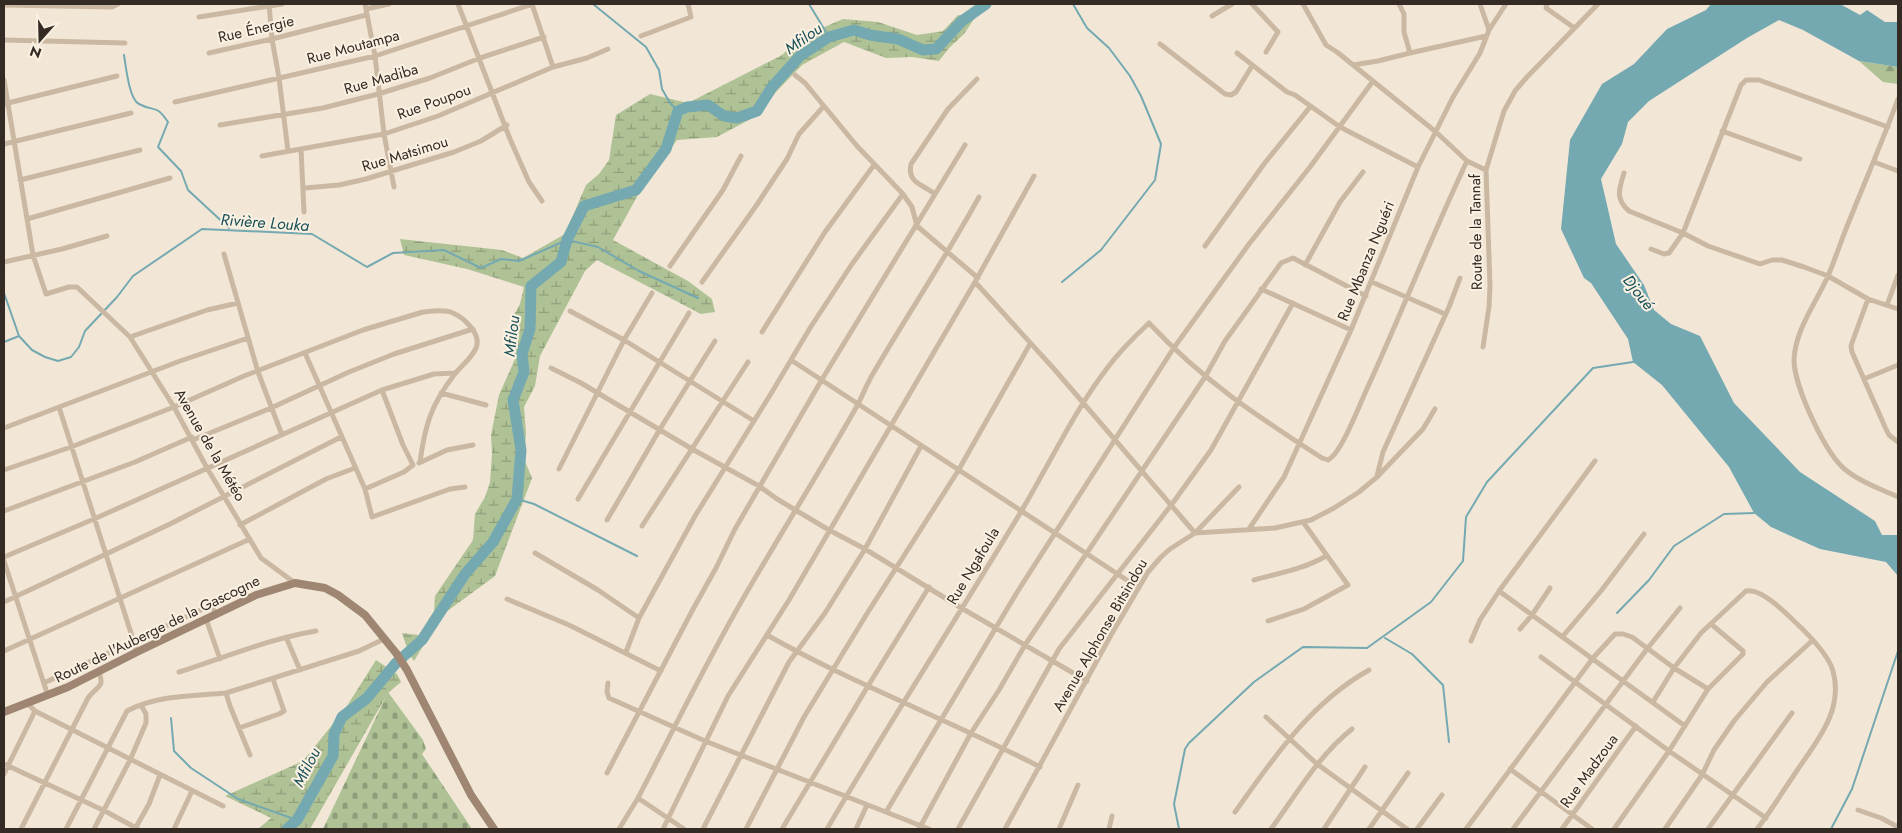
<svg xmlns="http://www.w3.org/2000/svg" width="1902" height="833" viewBox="0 0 1902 833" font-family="Jost,sans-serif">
  <defs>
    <pattern id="forest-firs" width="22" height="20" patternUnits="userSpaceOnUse" patternTransform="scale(1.25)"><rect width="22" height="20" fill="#afc296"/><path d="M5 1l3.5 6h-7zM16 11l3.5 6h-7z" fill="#8f9e7a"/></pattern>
    <pattern id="wetland-marsh" width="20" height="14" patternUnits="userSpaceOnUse" patternTransform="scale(1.25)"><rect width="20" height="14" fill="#afc296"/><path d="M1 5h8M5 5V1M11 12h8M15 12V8" fill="none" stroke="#8f9e7a"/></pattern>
    <pattern id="cemetery-stones" width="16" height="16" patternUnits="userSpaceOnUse" patternTransform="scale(1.25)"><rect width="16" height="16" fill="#afc296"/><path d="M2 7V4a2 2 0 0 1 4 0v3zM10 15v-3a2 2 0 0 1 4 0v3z" fill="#8f9e7a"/></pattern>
  </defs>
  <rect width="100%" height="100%" fill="#f2e7d6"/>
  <path fill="url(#forest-firs)" d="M1859,61L1898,67V84L1883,82Z"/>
  <path fill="url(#wetland-marsh)" d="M958,15L976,16L964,34L949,48L939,61L912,57L886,58L844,42L802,65L776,92L760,114L717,137L677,140L638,195L613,240L688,281L712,299L715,312L701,314L597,260L585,271L540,356L535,386L524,407L526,433L524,459L532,478L495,576L442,615L414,661L409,654L402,633L419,635L434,611L435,596L473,540L475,514L485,497L490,482L492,454L491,435L499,395L515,359L510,322L520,304L524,287L467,269L404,255L400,239L502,250L523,258L565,234L586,185L599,174L609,160L616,115L650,94L688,103L782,55L801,37L843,19L878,22L917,35L943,31Z
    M376,660L397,674L401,682L388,693L310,829H258L271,818L225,796L303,761L345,709Z"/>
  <path fill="url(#cemetery-stones)" d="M388,692L423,740L426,749L422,754L472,829H323Z"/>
  <path fill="#74a9b1" d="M1711,4H1840L1860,15L1867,10L1885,22H1898V67L1859,61L1803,30L1779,20L1747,38L1649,101L1628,122L1622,144L1601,179L1616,244L1644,285L1654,310L1671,324L1700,336L1734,403L1800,472L1875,521L1882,535H1898V576L1886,562L1820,549L1771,527L1754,513L1729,467L1662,385L1633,362L1628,339L1591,283L1584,278L1561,229L1570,140L1602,84L1634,64L1667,29L1706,10Z"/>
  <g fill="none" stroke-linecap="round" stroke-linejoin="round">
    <path stroke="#74a9b1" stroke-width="2" d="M593,4L646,47L659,70L662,89L670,103L678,111
      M809,4L829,37
      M124,55C126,67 129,99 139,104C156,113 155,103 168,122L158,147L181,171L188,190L229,228
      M1062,282L1101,250L1155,180L1161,144L1141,96L1130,76L1109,48L1087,28L1073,4
      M4,293L19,336
      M4,342L19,336L32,350L45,357L58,361L71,357L79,347L85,331L117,297L133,276L202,229L312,234L367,267L393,253L444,250L481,268L501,259L519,261L567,240L598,247L639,271L698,298
      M517,499L534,504L637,556
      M1617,613L1649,580L1674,546L1724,514L1754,513
      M1385,638L1412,654L1443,685L1449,742
      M171,718L174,751L191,768L238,799L297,820
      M1179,829L1174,804L1185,749L1189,743L1254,682L1303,647L1367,648L1431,602L1463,561L1466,517L1487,482L1593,368L1633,362
      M1831,829L1852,789L1898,651"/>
    <path stroke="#74a9b1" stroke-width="11" d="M287,829L297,820L333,756L334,734L342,717L367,698L396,663L422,640L465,574L493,542L517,499L521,450L513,400L524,372L522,354L530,329L531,286L561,262L567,240L584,206L636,190L666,149L678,111L687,107L708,105L724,116L737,118L757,111L772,87L800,56L829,37L854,30L870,35L898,39L923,50L936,49L962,21L986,4"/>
    <path stroke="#cbb8a2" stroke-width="5" d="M269,4L272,39L279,78L288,151
      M365,4L375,56L384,134L394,187
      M458,4L510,139L529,182L542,201
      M532,4L553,67
      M1252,4L1278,32L1266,52
      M1303,4L1326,45L1337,52L1436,132L1467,161L1486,170
      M1480,4L1489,30
      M1547,4L1546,8L1573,27
      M4,5L112,7L118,4
      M366,9L389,4
      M1212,16L1232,4
      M199,17L282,4
      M641,36L691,17L688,4
      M4,40L125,43
      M1160,44L1225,94L1231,95L1236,92L1252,66
      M209,53L272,39L366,15
      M1237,53L1287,92L1295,95L1340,127L1418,167
      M1410,53L1486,36
      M1353,65L1378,61L1410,53L1404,32V14L1399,4
      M795,75L805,83L857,146L903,194L912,207L917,226L978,278
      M4,80L33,255L46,294L69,287H77L130,337L174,407L207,468L261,558L295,583
      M1898,99C1883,140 1866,179 1850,219C1842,238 1836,257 1828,276C1816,303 1795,330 1794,360C1794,386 1826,456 1847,471C1862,483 1881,489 1898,497
      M175,102L375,56L533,4
      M4,104L117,76
      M220,125L323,108L378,94L430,78L480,58L544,37
      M1722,131L1800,159
      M4,144L131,113
      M301,149L304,212
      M262,156L384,134L438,116L553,67L587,58L608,49
      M1875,160L1874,162L1898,171
      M1624,173C1619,189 1615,199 1629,211L1683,233L1708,246L1760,264L1772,260H1782L1804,267L1828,276L1868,299L1898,309
      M20,180L140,150
      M305,188L339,185L366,179L454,152L481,141L507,125
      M935,194C922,184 907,183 911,164L948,109L977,79
      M27,219L170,178
      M1205,246L1264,164L1310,107
      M1651,249L1664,254L1669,253L1683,233L1741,85L1746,80H1759L1888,127
      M224,254L258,372L282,435
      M4,262L62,249L107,236
      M1305,265L1340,202L1363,172
      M670,266L723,190L741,156
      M702,282L756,206L787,159L799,134L824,106
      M975,282L1055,370L1195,533L1239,487
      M1372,282L1445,314
      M1261,289L1351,330
      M1868,299L1853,340L1851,346L1852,352L1885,427L1889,435L1898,442
      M1887,305L1898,275
      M570,311L624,340L754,421
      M762,332L825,232L874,165
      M130,337L207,310L238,303
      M1483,347L1489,307L1490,286L1486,170L1504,111L1515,91L1527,77L1598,4
      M305,353L365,489L372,517L450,489L465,487
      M791,360L1139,588
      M551,368L581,383L692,449L759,486L777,499L829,530L865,549L963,609L1087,681
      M1864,379L1898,365
      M441,393L486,405
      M59,407L137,652
      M4,428L180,361L248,338
      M193,440L271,408L349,372L394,354L473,329
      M419,463L447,450L473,445
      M559,469L624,340L652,293
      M4,470L71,447L174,407L244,376L363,330L423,312C432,311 445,309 453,313C464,318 482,334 476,348C472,358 461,366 454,375C431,405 425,425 420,462
      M1377,476L1383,452L1449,307L1460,278
      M365,489L404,472L413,465L403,445L382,390
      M578,499L689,313
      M4,511L135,462L192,437
      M607,520L660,429L715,341
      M240,525L326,479L355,468
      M642,526L748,362
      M1249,529L1284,477L1351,330L1418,167L1453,97L1480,53L1489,30L1506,4
      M535,553L598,590L639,618
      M4,557L94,519L382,390L434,374L455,373
      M4,561L48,696
      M1254,580C1280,573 1304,569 1326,556
      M1499,591L1685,726
      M507,599L569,625L661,671
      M4,602L170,524L341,437
      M206,619L220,659
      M1268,621L1304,609L1348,585L1303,522
      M1520,629L1532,615L1550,588
      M767,635C855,685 950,720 1040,767
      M1563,636L1601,591L1644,534
      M286,637L300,670
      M1471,641L1480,620L1499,591L1595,461
      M4,651L250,539
      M626,652L639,618L695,516L772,392L810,328L852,264L903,194
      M1541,657L1669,751L1766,818
      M179,672C224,658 268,639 316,631
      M44,683L207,607L213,608L216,614
      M608,683L607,692L609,698L705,741L929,829
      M1653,702L1674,668L1701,633L1746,591C1760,588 1783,610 1793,620C1806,632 1828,654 1833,671C1844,711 1816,742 1796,772C1783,791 1771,811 1757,829
      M27,703L35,711L223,806
      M1266,717L1317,764L1407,829
      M239,728L279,714L284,711L273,679
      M250,755L230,706L226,693L359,651L384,639
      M4,764L105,811L138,829
      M1510,769L1592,829
      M607,773L692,611L716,568L735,529L821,381L965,145
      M4,774L35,711
      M638,798L684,829
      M1858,810L1881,818L1898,827
      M886,812L1016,594L1173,349L1249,244L1310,167L1373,81
      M1235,812C1273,759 1310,703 1369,670
      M21,829L88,698C97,685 105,689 99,672
      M66,829L127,711C157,695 193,696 226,693
      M94,829L130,760L146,723V714L141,705
      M135,829L149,804L160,775
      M174,829L192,791
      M619,829L638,798C675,727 710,654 751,585C786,525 823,466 857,406C863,395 867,383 874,372C908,314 946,257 979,197
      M663,829L728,696L789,600L975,282L1034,176
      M703,829L789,662L825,613L865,549L921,446
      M746,829L804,717L868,612L958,471L1030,344
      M782,829L868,686L929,587
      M827,829C890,721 958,617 1022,510C1050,463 1074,411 1108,367C1120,351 1134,337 1149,323C1202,380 1257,416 1322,458L1328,460C1341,454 1359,406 1366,391C1401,315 1431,237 1467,161
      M856,829L867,805
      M919,829L971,733L999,690L1025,645L1205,377L1225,341L1281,263L1293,258L1366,296
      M958,829L1059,649L1172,504L1211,450L1293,303
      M1005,829L1111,635L1148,572L1161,557L1170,549L1195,533L1275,528L1311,520L1334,508L1359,492L1377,477L1423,429L1435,409
      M1059,829L1078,785
      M1109,829L1112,816
      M1271,829C1296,795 1318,756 1352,729
      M1324,829L1365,767
      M1369,829L1408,773
      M1417,829L1442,795
      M1466,829L1593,658L1615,634H1623L1632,637L1674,668L1708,689
      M1513,829L1647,649L1680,608
      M1562,829L1636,726
      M1614,829L1669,751L1708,689L1743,654V651L1711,624
      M1665,829L1702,775L1714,750L1734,721L1767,682L1813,640
      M1708,829L1792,713"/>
    <path stroke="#9e8673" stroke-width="8" d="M4,712L68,687L137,652L256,595L295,583L325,588L338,595L365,615L396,653L407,670L471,795L494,829"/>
  </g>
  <g text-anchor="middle" stroke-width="4" stroke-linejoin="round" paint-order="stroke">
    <g font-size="15" fill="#352b25" stroke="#faf1e2">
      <text transform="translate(256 29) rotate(-13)" y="5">Rue Énergie</text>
      <text transform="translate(353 47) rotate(-15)" y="5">Rue Moutampa</text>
      <text transform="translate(381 79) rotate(-16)" y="5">Rue Madiba</text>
      <text transform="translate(434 102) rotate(-20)" y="5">Rue Poupou</text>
      <text transform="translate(405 154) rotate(-17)" y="5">Rue Matsimou</text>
      <text transform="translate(1476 232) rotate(-91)" y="5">Route de la Tannaf</text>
      <text transform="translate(1366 261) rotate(-68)" y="5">Rue Mbanza Nguéri</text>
      <text transform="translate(210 445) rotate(60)" y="5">Avenue de la Météo</text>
      <text transform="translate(973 566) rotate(-59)" y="5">Rue Ngafoula</text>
      <text transform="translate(157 629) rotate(-26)" y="5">Route de l'Auberge de la Gascogne</text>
      <text transform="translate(1100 635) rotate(-60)" y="5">Avenue Alphonse Bitsindou</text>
      <text transform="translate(1589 771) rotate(-54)" y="5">Rue Madzoua</text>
    </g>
    <g font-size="16" font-style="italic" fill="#184f58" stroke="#faf1e2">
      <text transform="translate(803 38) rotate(-35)" y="6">Mfilou</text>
      <text transform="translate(265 222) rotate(4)" y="6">Rivière Louka</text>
      <text transform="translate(1639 292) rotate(52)" y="6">Djoué</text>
      <text transform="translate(511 336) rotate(-83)" y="6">Mfilou</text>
      <text transform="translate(306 767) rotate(-63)" y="6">Mfilou</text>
    </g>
  </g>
  <rect width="1902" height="833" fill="none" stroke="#352b25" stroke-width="10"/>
  <g transform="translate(40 40) rotate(200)" stroke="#faf1e2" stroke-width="4" paint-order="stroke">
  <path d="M0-4L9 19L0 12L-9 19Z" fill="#352b25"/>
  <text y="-8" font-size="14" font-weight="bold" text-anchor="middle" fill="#352b25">N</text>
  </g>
</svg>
